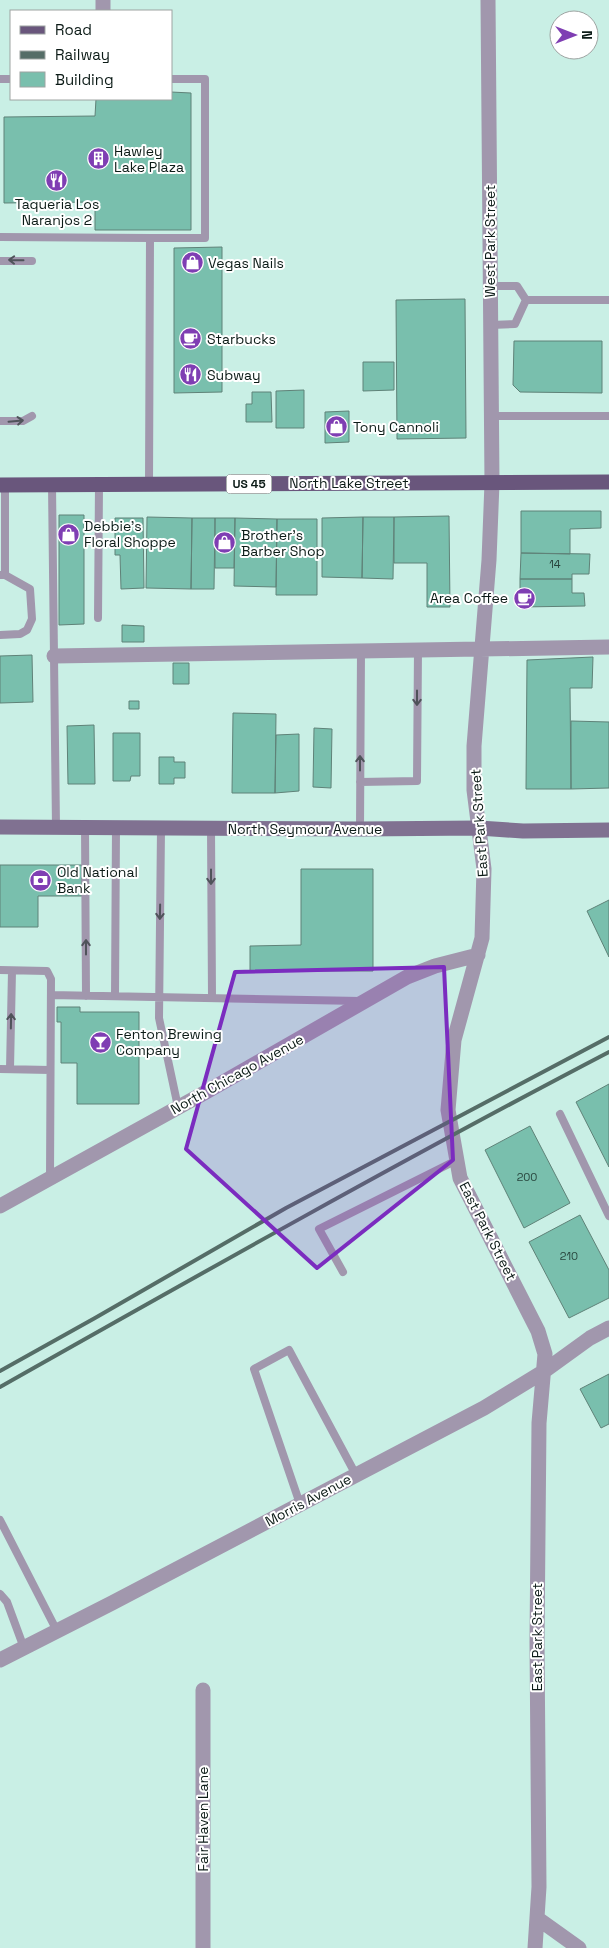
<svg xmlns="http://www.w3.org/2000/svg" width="609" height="1948" viewBox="0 0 609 1948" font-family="'Space Grotesk',sans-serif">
  <rect width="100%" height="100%" fill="#c9efe5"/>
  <path fill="#79bfad" stroke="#5f8278" d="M171,92L191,93V230H95V202L4,203V117L95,116L96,99H171Z
    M222,247V392L174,393V248Z
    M465,299L466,438L397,439L396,300Z
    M514,341H602V393L520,392L513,385Z
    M363,362H394V390L363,391Z
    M304,390V428H276V391Z
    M252,392H271L272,422H246V404H252Z
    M349,411V442L325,443V412Z
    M521,511H601V528L570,529V554L521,553Z
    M59,515H84V624L59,625Z
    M449,516L450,607H427V563H394V517Z
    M147,517L192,518L191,589L146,588Z
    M363,517H394L393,579L362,578Z
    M363,517L362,578L322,577V518Z
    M115,518H143L144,588L121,589L120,555H115Z
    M192,518H215L214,589H191Z
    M215,518H235L234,568H215Z
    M235,518L277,519L276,587L234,586Z
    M277,519H317V595H276Z
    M521,553L590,554L589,574H572V579H520Z
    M520,579H572V593H584L585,606L520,607Z
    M122,625L144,626V642H122Z
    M32,655L33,702L0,703V656Z
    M593,657L592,688H570L571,789H526L527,660Z
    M173,663H189V684H173Z
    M129,701H139V709H129Z
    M233,713L276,714L275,793H232Z
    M571,721L609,722V788L571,789Z
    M94,725L95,784H68L67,726Z
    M314,728L332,729L331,788L313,787Z
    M113,733H140V776H131L130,781H113Z
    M299,734V791L275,793L276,735Z
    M159,757H174V762H185V778H174V784H159Z
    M0,865H82V896H38V927H0Z
    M301,869H373V971H250V946L301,945Z
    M609,900V957L587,911Z
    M57,1007H80V1012H139V1104H77V1063H61V1022H57Z
    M609,1084V1167L576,1102Z
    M530,1126L570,1203L524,1228L485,1150Z
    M580,1215L609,1270V1298L569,1318L529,1242Z
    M609,1374V1424L601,1428L580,1389Z"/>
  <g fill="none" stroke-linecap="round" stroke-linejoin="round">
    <path stroke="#a197ad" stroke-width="8" d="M0,79H11
      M0,237L150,238L149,484
      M150,238H205V79H171
      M0,261H32
      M490,286H517L526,300
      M526,300H609
      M491,325L515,324L526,300
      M491,416H609
      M0,421H23L32,416
      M52,485L56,827
      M1,575H5V485
      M98,618L99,485
      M0,635L20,634L27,630L32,619L30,589L5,575
      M360,782L417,781L418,649
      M85,826L86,996
      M211,828L212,998
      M161,829L159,1018L178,1107
      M360,829L361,650
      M0,970L47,971L51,979L50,1177
      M51,995L360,1001
      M115,996L116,827
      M0,1069L50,1070
      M10,1069L12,971
      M560,1114L609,1216
      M343,1272L319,1229L457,1160
      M300,1504L254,1369L289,1350L356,1475
      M0,1520L57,1631
      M0,1594L7,1602L24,1648"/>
    <path stroke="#a197ad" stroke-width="15" d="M103,0V11
      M488,0L492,483L489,560L474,746V790L484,869L482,938L454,1040L448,1110L460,1178L538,1331L545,1354L539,1423L537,1642L539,1887L535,1948
      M54,656L609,647
      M0,1206L206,1092L407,977L435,966L478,955
      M0,1660L112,1603L484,1408L543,1372L590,1338L609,1328
      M203,1690V1948
      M537,1918L579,1948"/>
    <path stroke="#807191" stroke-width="15" d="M0,827L360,829L479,828L523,831L609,830"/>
    <path stroke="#69567c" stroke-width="15" d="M0,485L609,482"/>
    <path stroke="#556d67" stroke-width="4" d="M0,1371L95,1318L286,1208L609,1037
      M0,1387C202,1273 404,1159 609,1052"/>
  </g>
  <defs><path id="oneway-shaft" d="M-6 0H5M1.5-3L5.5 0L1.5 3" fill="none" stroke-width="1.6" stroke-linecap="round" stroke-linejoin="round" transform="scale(1.25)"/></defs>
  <g stroke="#4f535a">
    <use href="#oneway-shaft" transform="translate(16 260) rotate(-179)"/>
    <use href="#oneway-shaft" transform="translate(16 421) rotate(-5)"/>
    <use href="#oneway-shaft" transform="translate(417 698) rotate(90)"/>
    <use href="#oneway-shaft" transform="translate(360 763) rotate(-90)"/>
    <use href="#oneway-shaft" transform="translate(211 877) rotate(90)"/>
    <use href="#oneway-shaft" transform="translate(160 912) rotate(91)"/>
    <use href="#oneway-shaft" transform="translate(86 947) rotate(-90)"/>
    <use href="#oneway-shaft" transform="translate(11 1021) rotate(-89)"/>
  </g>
  <path fill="#7b2cbf" fill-opacity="0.2" stroke="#7b2cbf" stroke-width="4" stroke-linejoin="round" d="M444,967L453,1160L317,1268L186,1149L235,972Z"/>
  <defs>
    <symbol id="building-disc" viewBox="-11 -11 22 22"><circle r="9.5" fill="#7f3eb3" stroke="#fff"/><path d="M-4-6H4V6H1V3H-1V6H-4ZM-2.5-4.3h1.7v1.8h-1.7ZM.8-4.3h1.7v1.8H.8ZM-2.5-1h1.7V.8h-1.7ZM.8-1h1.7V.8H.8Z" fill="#fff"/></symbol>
    <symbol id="restaurant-disc" viewBox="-11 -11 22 22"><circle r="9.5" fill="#7f3eb3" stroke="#fff"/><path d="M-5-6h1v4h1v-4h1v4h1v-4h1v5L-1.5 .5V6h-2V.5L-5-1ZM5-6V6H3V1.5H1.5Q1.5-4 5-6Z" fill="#fff"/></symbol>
    <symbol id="shop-disc" viewBox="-11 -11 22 22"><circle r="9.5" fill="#7f3eb3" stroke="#fff"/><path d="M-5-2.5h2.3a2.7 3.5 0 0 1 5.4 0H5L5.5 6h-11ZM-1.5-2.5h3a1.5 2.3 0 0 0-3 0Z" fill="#fff"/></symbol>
    <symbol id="cafe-disc" viewBox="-11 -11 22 22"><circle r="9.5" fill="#7f3eb3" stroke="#fff"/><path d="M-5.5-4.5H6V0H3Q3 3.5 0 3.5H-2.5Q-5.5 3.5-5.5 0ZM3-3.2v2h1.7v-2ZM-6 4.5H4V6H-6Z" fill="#fff"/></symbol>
    <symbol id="bank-disc" viewBox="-11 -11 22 22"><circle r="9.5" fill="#7f3eb3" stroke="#fff"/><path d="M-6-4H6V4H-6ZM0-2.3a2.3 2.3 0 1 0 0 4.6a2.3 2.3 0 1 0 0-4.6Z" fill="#fff"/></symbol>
    <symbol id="bar-disc" viewBox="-11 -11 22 22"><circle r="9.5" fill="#7f3eb3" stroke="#fff"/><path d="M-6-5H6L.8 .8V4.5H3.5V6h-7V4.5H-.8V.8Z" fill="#fff"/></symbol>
  </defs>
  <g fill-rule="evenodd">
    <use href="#building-disc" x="86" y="146" width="25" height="25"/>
    <use href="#restaurant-disc" x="44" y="168" width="25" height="25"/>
    <use href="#shop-disc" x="180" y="250" width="25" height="25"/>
    <use href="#cafe-disc" x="178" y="326" width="25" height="25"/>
    <use href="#restaurant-disc" x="178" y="362" width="25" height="25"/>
    <use href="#shop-disc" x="324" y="414" width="25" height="25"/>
    <use href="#shop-disc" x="56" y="522" width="25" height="25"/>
    <use href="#shop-disc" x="212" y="530" width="25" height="25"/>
    <use href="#cafe-disc" x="512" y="586" width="25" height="25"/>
    <use href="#bank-disc" x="28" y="868" width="25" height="25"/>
    <use href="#bar-disc" x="88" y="1030" width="25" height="25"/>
  </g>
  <g text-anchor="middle" stroke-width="4" stroke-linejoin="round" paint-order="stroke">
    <g font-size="11" fill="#27443c">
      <text x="555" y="568">14</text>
      <text x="527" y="1181">200</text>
      <text x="569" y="1260">210</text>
    </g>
    <rect fill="#fff" stroke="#555f5d" stroke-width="1" x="226.5" y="474.5" width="45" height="19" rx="4"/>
    <g font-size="12" font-weight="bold" fill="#0c1b17">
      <text x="249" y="488">US 45</text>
    </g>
    <g font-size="14" fill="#0c1b17" stroke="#fff" text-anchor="start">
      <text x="114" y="156">Hawley<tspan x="114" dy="16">Lake Plaza</tspan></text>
      <text x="57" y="209" text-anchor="middle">Taqueria Los<tspan x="57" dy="16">Naranjos 2</tspan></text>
      <text x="208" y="268">Vegas Nails</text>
      <text x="207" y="344">Starbucks</text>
      <text x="207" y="380">Subway</text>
      <text x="353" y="432">Tony Cannoli</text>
      <text x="84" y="531">Debbie's<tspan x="84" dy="16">Floral Shoppe</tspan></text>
      <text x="241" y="540">Brother's<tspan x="241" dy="16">Barber Shop</tspan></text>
      <text x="508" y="603" text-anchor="end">Area Coffee</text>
      <text x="57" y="877">Old National<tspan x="57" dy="16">Bank</tspan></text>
      <text x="116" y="1039">Fenton Brewing<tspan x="116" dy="16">Company</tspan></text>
    </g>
    <g font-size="14" fill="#0c1b17" stroke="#fff">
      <text transform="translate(490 241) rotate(-90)" y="5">West Park Street</text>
      <text x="349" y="488">North Lake Street</text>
      <text transform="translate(479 823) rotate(-94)" y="5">East Park Street</text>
      <text x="305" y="834">North Seymour Avenue</text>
      <text transform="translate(237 1074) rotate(-29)" y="5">North Chicago Avenue</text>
      <text transform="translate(488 1231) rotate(63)" y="5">East Park Street</text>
      <text transform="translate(308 1500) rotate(-28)" y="5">Morris Avenue</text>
      <text transform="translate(537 1637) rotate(-90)" y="5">East Park Street</text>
      <text transform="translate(203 1819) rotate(-90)" y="5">Fair Haven Lane</text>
    </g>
  </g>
  <rect x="10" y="10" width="162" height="90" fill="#ffffff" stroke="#9ea4a2"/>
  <rect x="20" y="26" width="25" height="8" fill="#69567c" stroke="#9ea4a2"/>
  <text x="55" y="35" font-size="15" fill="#0c1b17">Road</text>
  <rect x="20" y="51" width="25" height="8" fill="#556d67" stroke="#9ea4a2"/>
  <text x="55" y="60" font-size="15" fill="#0c1b17">Railway</text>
  <rect x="20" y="72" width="25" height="15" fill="#79bfad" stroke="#9ea4a2"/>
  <text x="55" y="85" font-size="15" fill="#0c1b17">Building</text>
  <g transform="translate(574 35) rotate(90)"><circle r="24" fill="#ffffff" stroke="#9ea4a2"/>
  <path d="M0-4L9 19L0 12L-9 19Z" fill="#7f3eb3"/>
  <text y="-8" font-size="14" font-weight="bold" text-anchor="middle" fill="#0c1b17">N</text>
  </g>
</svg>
